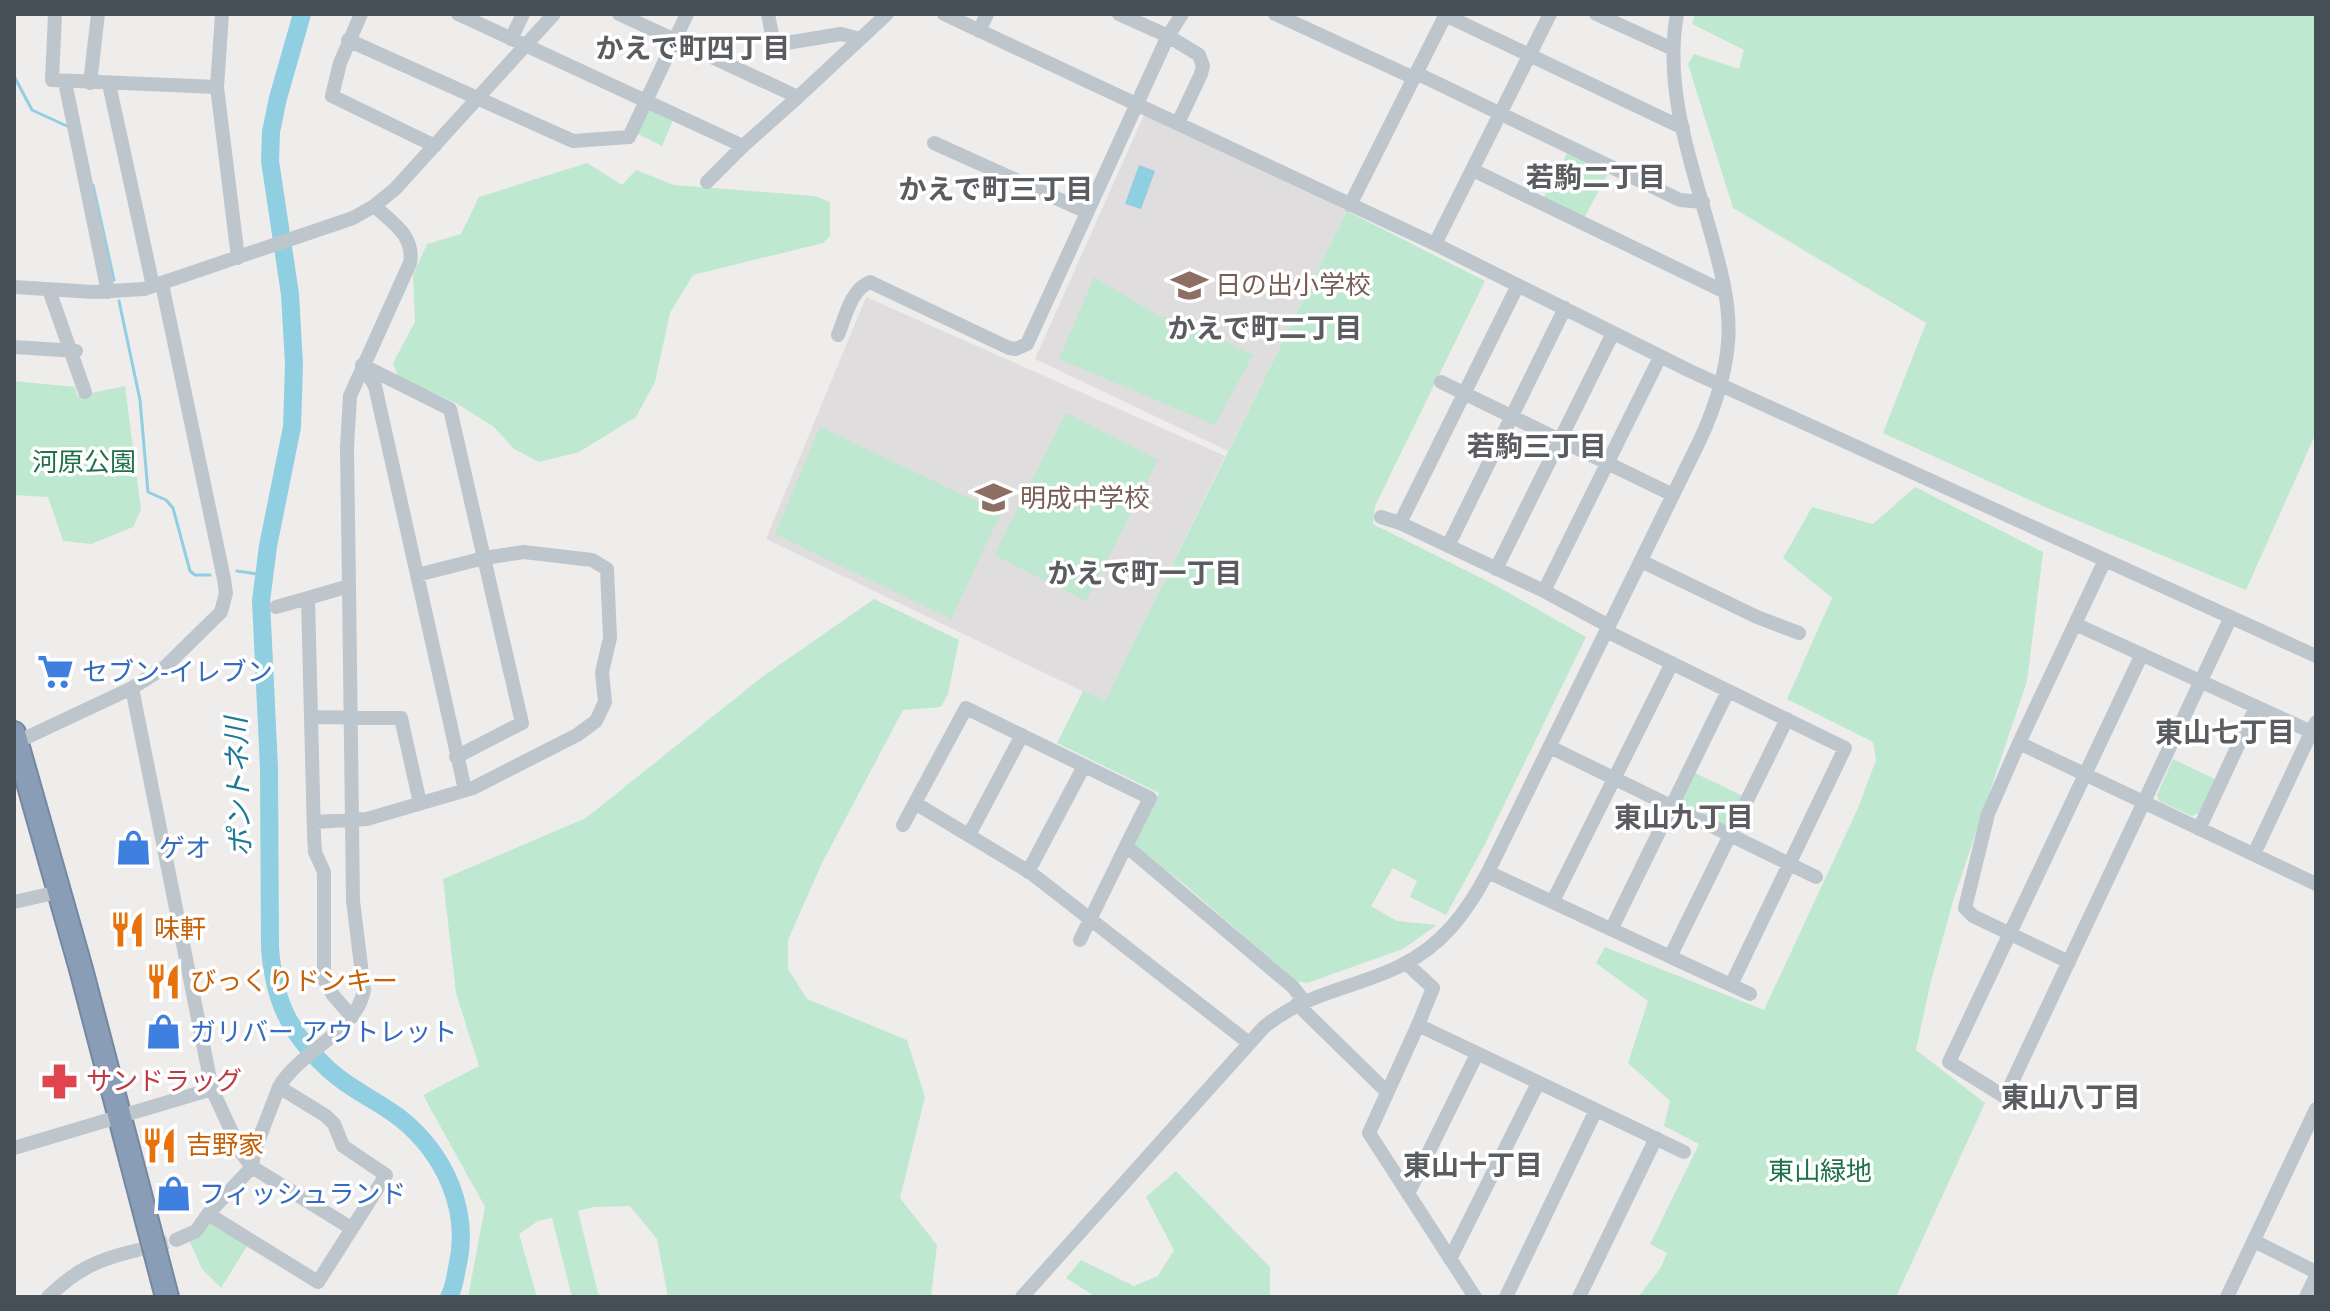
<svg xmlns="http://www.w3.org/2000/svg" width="2330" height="1311" viewBox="0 0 2330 1311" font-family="Helvetica,'Noto Sans JP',sans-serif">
  <rect width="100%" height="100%" fill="#efecec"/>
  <path fill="#dfdddd" d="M1144,115L1347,211L1228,451L1035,359Z
    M866,297L1225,456L1105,702L766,539Z"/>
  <path fill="#bee9d0" d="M1695,14H2316V433L2246,590L2045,507L1883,433L1926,323L1733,208L1688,64L1694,54L1739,69L1744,50L1692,24Z
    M648,109L673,120L662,146L636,133Z
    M1570,148L1611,168L1583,220L1542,201Z
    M587,163L622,185L636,170L674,185L815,196L830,202V236L823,243L693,275L670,313L655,382L636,417L579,452L539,462L514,449L494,427L456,403L398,377L393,363L415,322L413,275L427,244L461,234L479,197Z
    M1347,211L1485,281L1375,506L1373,524L1495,585L1586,637L1483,848L1446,915L1410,897L1417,881L1393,868L1371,906L1397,921L1437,925L1403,949L1307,983L1296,981L1184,884L1133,846L1159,793L1057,743L1083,691L1105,701Z
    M1094,277L1157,315L1197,327L1253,355L1215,425L1059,359Z
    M14,381L75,387L77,396L125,386L141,510L133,527L91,544L63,541L48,497L14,495Z
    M1066,413L1158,460L1086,601L994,555Z
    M820,427L1001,513L951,619L775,534Z
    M1915,487L2043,552L2027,681L1953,901L1930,985L1916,1050L1985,1103L1896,1297H1638L1660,1269L1667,1253L1650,1244L1699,1144L1664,1126L1670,1101L1628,1063L1648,1001L1596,963L1605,947L1764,1010L1858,808L1876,760L1873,742L1787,699L1832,598L1783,558L1812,507L1873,524Z
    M874,599L959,640L948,694L941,707L903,710L822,863L788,940V969L807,999L907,1040L925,1097L900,1198L937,1245L931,1297H668L657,1239L630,1206L594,1207L578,1211L599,1297H572L552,1218L538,1221L519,1234L537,1297H468L485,1207L423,1095L479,1066L456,993L443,879L586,818L762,677Z
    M2173,759L2215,779L2199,813L2192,816L2159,801L2157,795Z
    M1695,773L1743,796L1729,825L1724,827L1682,806L1680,801Z
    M1176,1171L1270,1267V1297H1096L1066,1278L1081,1260L1134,1286L1158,1276L1174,1250L1146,1197Z
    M209,1218L249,1243L221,1288L202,1269L190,1242Z"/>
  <path fill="#90cee1" d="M1139,165L1155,171L1141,209L1125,204Z"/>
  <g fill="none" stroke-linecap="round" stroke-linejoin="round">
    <path stroke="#90cee1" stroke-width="3" d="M14,76L32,110L69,127
      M93,185L114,280
      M119,301L140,400L148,492L166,500L173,508L190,571L195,575H210
      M237,571L264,575"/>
    <path stroke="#90cee1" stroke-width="18" d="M302,14L278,98L271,132L270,161L290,294L294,364L292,427L268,546L261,601L269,768L270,948C274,999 288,1031 325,1066C346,1087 376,1100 400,1118C445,1154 471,1211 457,1268C455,1278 454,1288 449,1297"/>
    <path stroke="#cdcdce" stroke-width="14" stroke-dasharray="14 7" stroke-linecap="butt" d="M134,1251L176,1240"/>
    <defs>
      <path id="highway" d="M14,733L81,969L167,1297"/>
    </defs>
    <use href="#highway" stroke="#7488a2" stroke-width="26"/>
    <path stroke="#bec6cd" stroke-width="14" d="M55,14L52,80L217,87
      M222,14L217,87L238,258
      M361,14L340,63L332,96L435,146
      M458,14L743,146L798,97L619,14
      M768,14L774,45L841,34L860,39
      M944,14L1435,244L1690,371L2316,656
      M1119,14L1168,36L1199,55L1203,66L1201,74L1178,123
      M1275,14L1414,78
      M1596,14L1673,49
      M1445,15L1683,128
      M979,31L987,14
      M511,39L523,14
      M348,40L573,141L629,137L687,14
      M1416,73L1680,200L1703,202
      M65,82L108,292
      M90,83L98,14
      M109,84L153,286
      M798,97L887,14
      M934,143L1087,212
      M1473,170L1725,292
      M707,182L743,146
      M1350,205L1446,14
      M1435,244L1550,14
      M1518,285L1400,523L1544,591L1609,626
      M14,287L94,292L144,289L353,218L374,206L395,189L554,14
      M49,290L85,392
      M838,335C845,318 851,289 870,282L1009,348L1016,349L1027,344L1168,36L1182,14
      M14,347L76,351
      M362,365L375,386L465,790
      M1441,382L1673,495
      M1381,517L1400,523
      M1448,546L1565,308
      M2105,560L2019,743L2316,884
      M1641,561L1757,617L1799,633
      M1496,569L1613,333
      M417,575L484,558L522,723L456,757
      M1544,591L1660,357
      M276,607L308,598
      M2075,624L2316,734
      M2142,654L1949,1062L2005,1097L2231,617
      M132,688L212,1089L241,1152L252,1167L254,1152L279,1087
      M312,717L401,718L420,803
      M17,742L132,688L165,667L221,612L226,593L224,579L162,284
      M2019,743L1988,814L1965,908L1973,916L2069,962
      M1550,747L1816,877
      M915,803L1031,873L1249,1043
      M314,822L367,819L473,788L577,735L596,721L605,702L602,672L610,638L607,569L592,560L524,552L484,558L450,409L362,365
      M903,825L966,708L1150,798L1126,846L1293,987L1304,1001
      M2199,829L2256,707
      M969,835L1022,735
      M2254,854L2316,722
      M1028,872L1084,766
      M1488,872L1731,985L1845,748L1606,631
      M1553,901L1672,663
      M14,902L58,892
      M1612,928L1728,691
      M1080,940L1126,846
      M1671,955L1787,719
      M1406,963L1433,988L1418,1025L1684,1152
      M1731,985L1750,994
      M1297,1004L1387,1092
      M352,1017L333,995L324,979V872L315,852L314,835L308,598L349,586L347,448L350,396L410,263C415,236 392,222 374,206
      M1418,1025L1369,1133L1475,1297
      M14,1148L212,1089
      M1408,1194L1477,1054
      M208,1214L252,1167L351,1228
      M176,1240L196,1231L208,1214L318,1282L386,1175L343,1146L334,1124L326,1116L279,1087C300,1051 357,1031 364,990L353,901L349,586
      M2254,1241L2316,1272
      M1450,1259L1538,1083
      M48,1297C76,1270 96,1260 134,1251
      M1022,1297L1264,1027C1307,992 1353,989 1400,966C1442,946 1467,912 1488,872L1699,442C1714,410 1725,378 1728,343C1731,308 1722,274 1713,241C1693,168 1663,90 1677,14
      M1506,1297L1596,1110
      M1579,1297L1656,1138
      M2227,1297L2316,1109
      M2306,1297L2316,1276"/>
    <use href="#highway" stroke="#899db6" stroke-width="22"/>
  </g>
  <defs>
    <symbol id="school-bare" viewBox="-9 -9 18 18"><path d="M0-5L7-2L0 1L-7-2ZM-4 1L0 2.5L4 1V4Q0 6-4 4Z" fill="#8d6e63" stroke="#fff" stroke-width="2.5" paint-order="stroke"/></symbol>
    <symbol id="supermarket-bare" viewBox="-9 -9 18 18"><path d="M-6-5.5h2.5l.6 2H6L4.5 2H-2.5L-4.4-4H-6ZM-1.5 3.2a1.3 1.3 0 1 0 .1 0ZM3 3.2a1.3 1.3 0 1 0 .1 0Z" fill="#3f7fe0" stroke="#fff" stroke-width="2.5" paint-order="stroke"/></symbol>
    <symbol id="shop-bare" viewBox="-9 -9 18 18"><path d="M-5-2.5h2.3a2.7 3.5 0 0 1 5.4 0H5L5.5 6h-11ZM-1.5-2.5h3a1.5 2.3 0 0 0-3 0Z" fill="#3f7fe0" stroke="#fff" stroke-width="2.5" paint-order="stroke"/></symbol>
    <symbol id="restaurant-bare" viewBox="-9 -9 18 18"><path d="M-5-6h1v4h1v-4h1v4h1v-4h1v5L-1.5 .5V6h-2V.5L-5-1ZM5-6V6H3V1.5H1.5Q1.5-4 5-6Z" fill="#e8710a" stroke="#fff" stroke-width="2.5" paint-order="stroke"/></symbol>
    <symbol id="pharmacy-bare" viewBox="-9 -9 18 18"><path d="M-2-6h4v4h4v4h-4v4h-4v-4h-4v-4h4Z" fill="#e0444e" stroke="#fff" stroke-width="2.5" paint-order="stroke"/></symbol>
  </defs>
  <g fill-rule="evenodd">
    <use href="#school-bare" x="1164" y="260" width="51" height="51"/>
    <use href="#school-bare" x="968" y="472" width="51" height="51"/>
    <use href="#supermarket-bare" x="30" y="646" width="51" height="51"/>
    <use href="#shop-bare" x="108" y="822" width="51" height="51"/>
    <use href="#restaurant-bare" x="102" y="904" width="51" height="51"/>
    <use href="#restaurant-bare" x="138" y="956" width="51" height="51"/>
    <use href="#shop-bare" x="138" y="1006" width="51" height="51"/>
    <use href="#pharmacy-bare" x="34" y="1056" width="51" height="51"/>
    <use href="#restaurant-bare" x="134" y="1120" width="51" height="51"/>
    <use href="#shop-bare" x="148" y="1168" width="51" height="51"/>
  </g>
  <g text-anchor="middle" stroke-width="7" stroke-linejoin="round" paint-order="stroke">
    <g font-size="26" fill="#785e54" stroke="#fff" text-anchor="start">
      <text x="1215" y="294">日の出小学校</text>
      <text x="1020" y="507">明成中学校</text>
    </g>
    <g font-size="26" fill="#20704a" stroke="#fff">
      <text x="84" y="471">河原公園</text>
      <text x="1820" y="1180">東山緑地</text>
    </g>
    <g font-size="26" fill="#366cbe" stroke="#fff" text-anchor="start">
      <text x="82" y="681">セブン-イレブン</text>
      <text x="159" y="857">ゲオ</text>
      <text x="190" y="1041">ガリバー アウトレット</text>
      <text x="199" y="1203">フィッシュランド</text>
    </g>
    <g font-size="26" fill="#c56008" stroke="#fff" text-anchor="start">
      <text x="154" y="938">味軒</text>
      <text x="190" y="990">びっくりドンキー</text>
      <text x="186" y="1154">吉野家</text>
    </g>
    <g font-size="26" fill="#be3a42" stroke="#fff" text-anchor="start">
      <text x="86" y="1090">サンドラッグ</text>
    </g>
    <g font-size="28" font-weight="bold" fill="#5a5c60" stroke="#fff">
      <text x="693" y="58">かえで町四丁目</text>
      <text x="1596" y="187">若駒二丁目</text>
      <text x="996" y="199">かえで町三丁目</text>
      <text x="1265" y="338">かえで町二丁目</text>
      <text x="1537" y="456">若駒三丁目</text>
      <text x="1145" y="583">かえで町一丁目</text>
      <text x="2225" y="742">東山七丁目</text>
      <text x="1684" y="827">東山九丁目</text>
      <text x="2071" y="1107">東山八丁目</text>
      <text x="1473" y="1175">東山十丁目</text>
    </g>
    <g font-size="28" font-style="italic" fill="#1b7896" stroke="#fff">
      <text transform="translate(238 787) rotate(-92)" y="10">ポントネ川</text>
    </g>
  </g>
  <rect width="2330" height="1311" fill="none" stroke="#464f57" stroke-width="32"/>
</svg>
